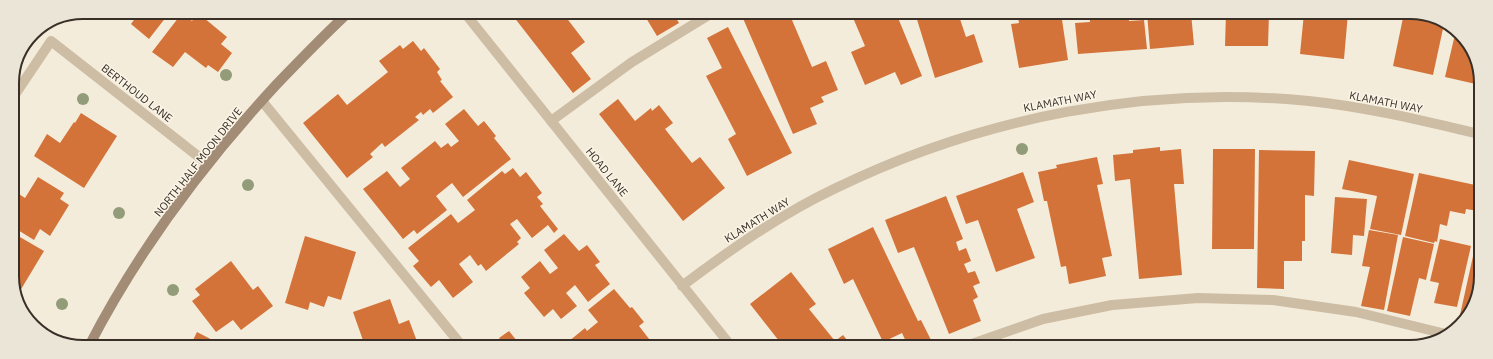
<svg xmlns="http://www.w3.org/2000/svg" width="1493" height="359" viewBox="0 0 1493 359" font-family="'IBM Plex Sans',sans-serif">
  <rect width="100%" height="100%" fill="#f4ecda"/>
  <path fill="#d3733a" d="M137,12H170L149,39L131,24L139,13Z
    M510,12H562L585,42L571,53L591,79L573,93Z
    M182,13L192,21L198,13L227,37L221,44L232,53L218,72L208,65L206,68L185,52L173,67L152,52Z
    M643,13H673L679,23L657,36Z
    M749,13H789L812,67L826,61L838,90L821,97L824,102L810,108L817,124L793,134L742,16Z
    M851,13H896L922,76L901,85L895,72L865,85L851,52L865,46Z
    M915,13H958L966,37L974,34L983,62L935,78Z
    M1017,13H1061L1068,60L1019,68L1011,24L1019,23Z
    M1089,13H1128L1129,21L1144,20L1147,49L1078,54L1075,23L1090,22Z
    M1147,13H1191L1194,45L1150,49Z
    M1226,13H1269L1268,46H1225Z
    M1304,13H1348L1344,59L1300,54Z
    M1404,13H1423L1444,24L1433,75L1393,66Z
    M728,27L792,153L747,176L728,139L736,134L706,76L722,68L707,38Z
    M1456,30L1460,33L1480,69V85L1445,77Z
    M413,41L421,51L424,48L440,69L437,72L442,80L440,81L453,97L433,113L430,109L423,115L421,112L415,117L419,120L385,147L382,143L370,154L373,157L347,178L303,123L338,94L347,105L388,72L379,61L400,45L403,49Z
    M618,99L635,121L651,108L652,111L659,105L673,123L665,129L692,163L700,157L725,188L683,221L599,114Z
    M464,109L478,126L484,121L496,136L494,138L511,159L463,197L452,183L436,196L447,210L417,234L414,230L403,239L363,189L387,171L400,187L410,179L401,168L435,141L441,148L448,143L451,147L459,141L445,124Z
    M81,113L117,136L84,188L34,156L47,134L60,143L74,122L75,123Z
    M1160,147V151L1181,149L1184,184H1174L1182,275L1139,279L1130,179L1115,181L1113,155L1133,153V150Z
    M1213,149H1255L1254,249H1212Z
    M1259,150L1315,151L1314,196L1305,195V241H1302V261H1284V289L1257,288Z
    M1097,157L1103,184L1097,185L1112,256L1102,258L1106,276L1069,284L1066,266L1061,267L1047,201H1044L1038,172L1057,168L1056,165Z
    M1349,160L1414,174L1401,235L1370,229L1377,196L1342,189Z
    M513,168L520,177L526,172L542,193L537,197L543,204L540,206L558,229L554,233L548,225L532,238L517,219L510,224L521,238L517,242L519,244L486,271L481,264L478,266L470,255L459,264L473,282L453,298L439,280L431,287L413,266L419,261L408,248L451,214L458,223L475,210L467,200L502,171L505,174Z
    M1023,172L1034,202L1017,209L1035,258L996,272L978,220L966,224L956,196Z
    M1419,173L1480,186L1478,211L1466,209L1465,214L1450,211L1447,226L1440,224L1437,242L1435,241L1434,243L1405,236Z
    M38,177L64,193L60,199L69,205L50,236L40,229L34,240L13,227V190L25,198Z
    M946,196L963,239L956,242L959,251L966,248L971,261L964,264L968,273L975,271L980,283L973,286L978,297L973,300L981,321L949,334L914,247L898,253L885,220Z
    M1335,197L1367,199L1364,236L1353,235L1352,255L1331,253Z
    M873,227L918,321L921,320L934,346H908L902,333L883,342L853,279L844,284L828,249Z
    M1479,229L1480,289L1460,324H1458Z
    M1369,230L1398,235L1384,310L1361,306L1370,267L1362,266Z
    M13,233L44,251L17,296L13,290Z
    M564,234L579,251L587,245L600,262L595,265L610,284L588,302L575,285L566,293L577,306L561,319L553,309L544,317L524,293L530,288L521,277L540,261L550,274L558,268L544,250Z
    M305,236L356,252L341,300L328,296L324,307L310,302L308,310L285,303Z
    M1403,237L1434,244L1426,280L1419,278L1410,316L1387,311Z
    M1440,239L1471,246L1457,307L1434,303L1439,283L1430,281Z
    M231,261L253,290L258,286L273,306L241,330L233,320L216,332L192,301L200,295L195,289Z
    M791,272L816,304L809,309L835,341L843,335L852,346H783L750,304Z
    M614,289L630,308L632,307L644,322L639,326L653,344L650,346H623L619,342L614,346H563L585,328L587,331L598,322L588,310Z
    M390,299L399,324L409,320L418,344L411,346H365L353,312Z
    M509,331L521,346H505L499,338Z
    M197,332L224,346H190Z"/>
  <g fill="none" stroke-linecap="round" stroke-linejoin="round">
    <path stroke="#cebda5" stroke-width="10" d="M262,101L462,346
      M551,121L632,62L712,13
      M966,346L1043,319L1112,305L1198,298L1273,300L1356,312L1446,334"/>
    <path stroke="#cebda5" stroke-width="10" d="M464,12L731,346
      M12,99L51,41L208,164
      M682,286C731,249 781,214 836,188C982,117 1147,85 1309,101C1367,107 1423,121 1480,134"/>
    <path stroke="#a28c76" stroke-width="10" d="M89,346C138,251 204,163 276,85C300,60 324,35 349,12"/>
  </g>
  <g fill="#929c78">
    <circle cx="226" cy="75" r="6"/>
    <circle cx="83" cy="99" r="6"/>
    <circle cx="1022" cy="149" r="6"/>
    <circle cx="248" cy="185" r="6"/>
    <circle cx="119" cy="213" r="6"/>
    <circle cx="173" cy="290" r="6"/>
    <circle cx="62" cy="304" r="6"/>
  </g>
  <g text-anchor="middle" stroke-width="3" stroke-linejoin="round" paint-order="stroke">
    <g font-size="11" fill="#392f27" stroke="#fbf5e7">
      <text transform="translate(137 93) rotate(38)" y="4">BERTHOUD LANE</text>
      <text transform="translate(1060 101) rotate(-11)" y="4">KLAMATH WAY</text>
      <text transform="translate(1386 102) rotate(11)" y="4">KLAMATH WAY</text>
      <text transform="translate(198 162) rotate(-52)" y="4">NORTH HALF MOON DRIVE</text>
      <text transform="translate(607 172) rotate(51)" y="4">HOAD LANE</text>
      <text transform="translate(757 220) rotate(-32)" y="4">KLAMATH WAY</text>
    </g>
  </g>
  <path d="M0 0H1493V359H0ZM83 19H1410A64 64 0 0 1 1474 83V276A64 64 0 0 1 1410 340H83A64 64 0 0 1 19 276V83A64 64 0 0 1 83 19Z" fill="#ebe5d8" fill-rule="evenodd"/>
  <path fill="none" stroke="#392f27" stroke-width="2" d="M83 19H1410A64 64 0 0 1 1474 83V276A64 64 0 0 1 1410 340H83A64 64 0 0 1 19 276V83A64 64 0 0 1 83 19Z"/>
</svg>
